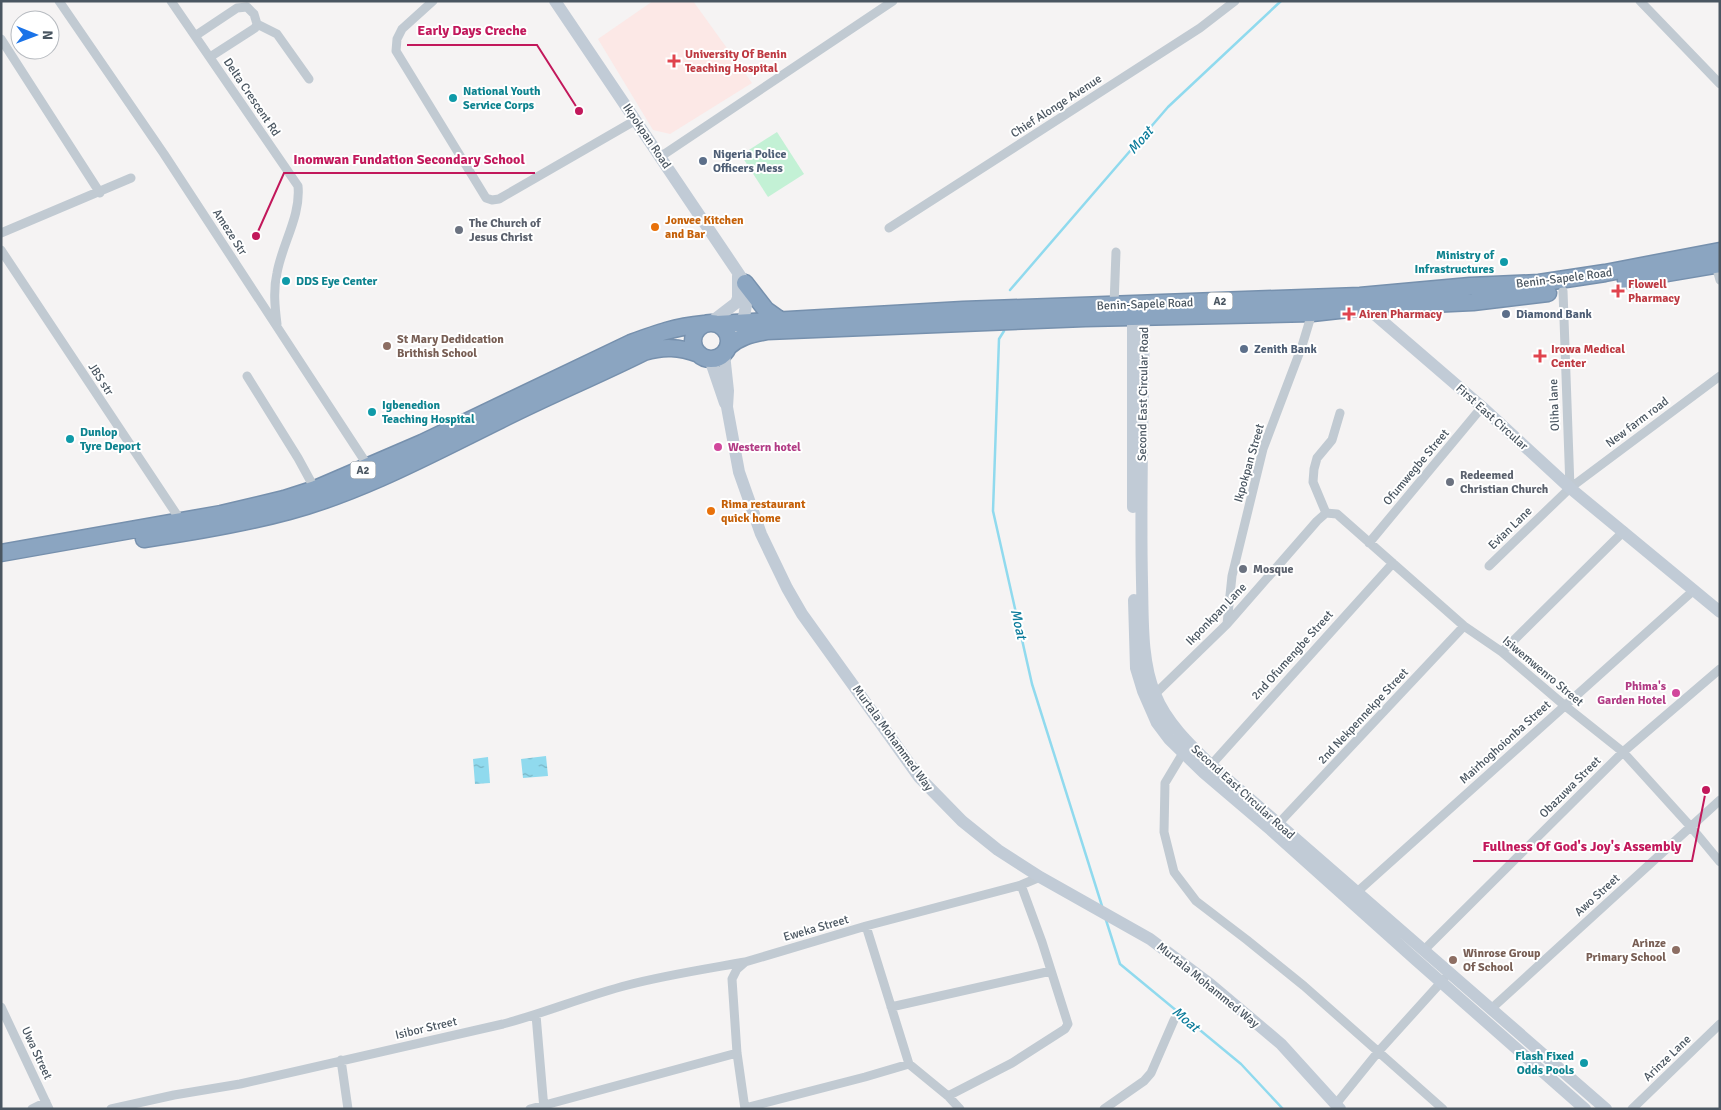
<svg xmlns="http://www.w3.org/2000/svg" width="1721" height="1110" viewBox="0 0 1721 1110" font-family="Signika,sans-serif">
  <defs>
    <pattern id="water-ripples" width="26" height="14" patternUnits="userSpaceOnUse" patternTransform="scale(1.25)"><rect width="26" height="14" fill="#90daee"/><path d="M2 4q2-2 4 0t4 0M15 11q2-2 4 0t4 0" fill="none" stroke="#78b4c4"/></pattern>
  </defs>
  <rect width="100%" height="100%" fill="#f5f3f3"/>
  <path fill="#fce8e6" d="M653,1H693L752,83L670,134L653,130L598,39Z"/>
  <path fill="#c3f1d5" d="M777,132L804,174L768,197L741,155Z"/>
  <path fill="url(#water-ripples)" d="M546,756L548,776L523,778L521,759Z
    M488,757L490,783L475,784L473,759Z"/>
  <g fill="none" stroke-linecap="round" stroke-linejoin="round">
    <path stroke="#90daee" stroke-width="2.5" d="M1010,290L1168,107L1281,1
      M1004,331L999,339L993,511L1032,684L1102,906
      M1106,920L1120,964L1241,1064L1283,1109"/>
    <defs>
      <path id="highway" d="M1626,280L1720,264
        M745,283L766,310L780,320
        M693 341a18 18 0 1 1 36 0a18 18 0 1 1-36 0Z
        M717,324L963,310L1360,296L1470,286L1539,283L1605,273L1720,251
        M728,347C740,336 752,334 767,331L1085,318L1312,313L1366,307L1473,302L1548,293
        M144,539C192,532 241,524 289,511C361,492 433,453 500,420C547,396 596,376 644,352C664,346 679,347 699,354
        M1,553L221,514L284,499L315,489L422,443L631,343C658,333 674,327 704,324"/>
    </defs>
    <use href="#highway" stroke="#7690ad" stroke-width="19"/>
    <path stroke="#c1cad2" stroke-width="9" d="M59,1L164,154L370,469
      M171,1L298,186C301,216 282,244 277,273C273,290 275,308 277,324
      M433,1L402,29L397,39L396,51L486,198L492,200L499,199L636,120
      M1640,1L1720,84
      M195,36L237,8L247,7L254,14L257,24L277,34L309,79
      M1,39L100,193
      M210,57L255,28L257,24
      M660,157L893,1
      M889,228L1200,28L1235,1
      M1,233L131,178
      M1,250L181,521
      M1716,265L1720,280
      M1563,291L1570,488
      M1114,305L1116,252
      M247,376L298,458L316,491
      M1326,513L1313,482L1314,469L1317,458L1332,440L1340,413
      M1369,543L1482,407
      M1489,566L1570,488L1720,376
      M1227,624L1232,576L1263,449L1302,346L1312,313
      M1502,652L1624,531
      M1155,694L1227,624L1317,521L1326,513L1337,514L1464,626L1502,652L1564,705L1623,752L1691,827L1720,862
      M1183,753L1165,783L1164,832L1174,872L1196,901L1247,940L1304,986L1443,1109
      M1211,765L1393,563
      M1279,823L1464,626
      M1356,893L1694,590
      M866,926L909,1064L948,1096L960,1109
      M1424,950L1623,752L1720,669
      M1,1007L49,1109
      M891,1007L1051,971
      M1491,1009L1720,800
      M536,1015L544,1109
      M341,1060L348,1109
      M948,1096L1012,1063L1065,1029L1068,1024L1042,942L1021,885
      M1336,1104L1378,1052L1444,979
      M745,1108L865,1077L909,1064
      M32,1109L46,1102
      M111,1109L174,1095L240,1084L503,1024C545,1013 585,996 628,985C666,975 706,969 745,962
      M530,1109L737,1053
      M745,1109L737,1053L732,979L737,969L745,962L866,926L1021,885L1040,877
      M1104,1109L1144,1081L1151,1073L1174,1020
      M1632,1109L1720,1024"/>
    <path stroke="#c1cbd6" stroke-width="12" d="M555,1L745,283C748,300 746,314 740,329
      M1363,302L1366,307L1482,407L1570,488L1720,612
      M1133,317V507
      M1144,317C1143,405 1140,494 1142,582C1143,617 1141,661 1155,694C1166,722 1189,744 1211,765L1606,1109
      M710,323L736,303L738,298V276
      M724,354L728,391L727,407L739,472L761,534L787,588L802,614L919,777L962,821L998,850L1040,877L1150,939L1210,984L1281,1044L1340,1109
      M710,359L725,403
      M1134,600L1136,668L1143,691L1157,723L1169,739L1204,773L1271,830L1416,960L1585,1109"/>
    <use href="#highway" stroke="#8ba5c1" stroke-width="16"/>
  </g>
  <g fill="#e0444e" stroke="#fff" stroke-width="2">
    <path d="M671.5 53.5h5v5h5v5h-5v5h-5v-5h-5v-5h5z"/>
    <path d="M1615.5 283.5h5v5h5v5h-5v5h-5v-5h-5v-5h5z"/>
    <path d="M1346.5 306.5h5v5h5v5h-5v5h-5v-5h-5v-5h5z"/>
    <path d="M1537.5 348.5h5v5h5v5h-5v5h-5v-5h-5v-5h5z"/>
  </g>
  <g fill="#0f9aa8" stroke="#fff" stroke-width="2">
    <circle cx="453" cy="98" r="5"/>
    <circle cx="1504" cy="262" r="5"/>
    <circle cx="286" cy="281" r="5"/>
    <circle cx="372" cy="412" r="5"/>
    <circle cx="70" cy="439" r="5"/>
    <circle cx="1584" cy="1063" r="5"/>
  </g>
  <g fill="#5c6f8a" stroke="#fff" stroke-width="2">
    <circle cx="703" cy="161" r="5"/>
    <circle cx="1506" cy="314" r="5"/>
    <circle cx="1244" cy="349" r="5"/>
  </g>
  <g fill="#e8710a" stroke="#fff" stroke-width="2">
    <circle cx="655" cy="227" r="5"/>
    <circle cx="711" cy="511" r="5"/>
  </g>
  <g fill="#6b7280" stroke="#fff" stroke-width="2">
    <circle cx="459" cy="230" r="5"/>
    <circle cx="1450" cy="482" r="5"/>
    <circle cx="1243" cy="569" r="5"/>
  </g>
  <g fill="#8d6e63" stroke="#fff" stroke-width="2">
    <circle cx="387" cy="346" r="5"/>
    <circle cx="1676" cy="950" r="5"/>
    <circle cx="1453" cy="960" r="5"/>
  </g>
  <g fill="#d1479c" stroke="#fff" stroke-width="2">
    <circle cx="718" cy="447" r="5"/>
    <circle cx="1676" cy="693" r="5"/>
  </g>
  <g text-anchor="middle" stroke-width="4" stroke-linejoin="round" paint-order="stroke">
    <g fill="#fff" stroke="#808990" stroke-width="1">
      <rect x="1207.5" y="292.5" width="25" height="17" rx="4"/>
      <rect x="350.5" y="461.5" width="25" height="17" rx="4"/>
    </g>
    <g font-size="11" font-weight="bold" fill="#4a5661">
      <text x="1220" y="305">A2</text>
      <text x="363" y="474">A2</text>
    </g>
    <g font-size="12" font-weight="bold" fill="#be3a42" stroke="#fff" text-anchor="start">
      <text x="685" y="58">University Of Benin<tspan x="685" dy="14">Teaching Hospital</tspan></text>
      <text x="1628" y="288">Flowell<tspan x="1628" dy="14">Pharmacy</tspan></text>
      <text x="1359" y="318">Airen Pharmacy</text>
      <text x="1551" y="353">Irowa Medical<tspan x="1551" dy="14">Center</tspan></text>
    </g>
    <g font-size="12" font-weight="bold" fill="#0d838f" stroke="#fff" text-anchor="start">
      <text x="463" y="95">National Youth<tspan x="463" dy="14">Service Corps</tspan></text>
      <text x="1494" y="259" text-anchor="end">Ministry of<tspan x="1494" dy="14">Infrastructures</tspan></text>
      <text x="296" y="285">DDS Eye Center</text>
      <text x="382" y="409">Igbenedion<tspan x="382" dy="14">Teaching Hospital</tspan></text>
      <text x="80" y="436">Dunlop<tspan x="80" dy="14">Tyre Deport</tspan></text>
      <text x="1574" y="1060" text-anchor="end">Flash Fixed<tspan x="1574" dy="14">Odds Pools</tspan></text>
    </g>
    <g font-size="12" fill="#4a5661" stroke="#fff">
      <text transform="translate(252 97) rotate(56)" y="4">Delta Crescent Rd</text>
      <text transform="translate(1056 106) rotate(-33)" y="4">Chief Alonge Avenue</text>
      <text transform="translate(647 136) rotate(56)" y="4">Ikpokpan Road</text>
      <text transform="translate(230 232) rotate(57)" y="4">Ameze Str</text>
      <text transform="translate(1564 278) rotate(-7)" y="4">Benin-Sapele Road</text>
      <text transform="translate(1145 304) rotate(-2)" y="4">Benin-Sapele Road</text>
      <text transform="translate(101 379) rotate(57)" y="4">JBS str</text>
      <text transform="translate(1143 394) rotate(-89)" y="4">Second East Circular Road</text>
      <text transform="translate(1554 405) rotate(-92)" y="4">Oliha lane</text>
      <text transform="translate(1492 417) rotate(42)" y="4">First East Circular</text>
      <text transform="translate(1637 422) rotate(-37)" y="4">New farm road</text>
      <text transform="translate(1249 463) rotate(-74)" y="4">Ikpokpan Street</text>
      <text transform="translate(1416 467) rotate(-50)" y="4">Ofumwegbe Street</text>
      <text transform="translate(1510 528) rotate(-44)" y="4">Evian Lane</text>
      <text transform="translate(1216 614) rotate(-46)" y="4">Ikponkpan Lane</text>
      <text transform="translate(1292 655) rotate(-48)" y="4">2nd Ofumengbe Street</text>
      <text transform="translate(1543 671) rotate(40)" y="4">Isiwemwenro Street</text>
      <text transform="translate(1363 716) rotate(-47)" y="4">2nd Nekpennekpe Street</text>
      <text transform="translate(893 738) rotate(54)" y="4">Murtala Mohammed Way</text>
      <text transform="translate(1505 742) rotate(-42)" y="4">Mairhoghoionba Street</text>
      <text transform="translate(1570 787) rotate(-45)" y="4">Obazuwa Street</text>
      <text transform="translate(1243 792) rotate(42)" y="4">Second East Circular Road</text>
      <text transform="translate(1597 895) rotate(-42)" y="4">Awo Street</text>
      <text transform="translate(816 928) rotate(-16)" y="4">Eweka Street</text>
      <text transform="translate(1208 985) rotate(39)" y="4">Murtala Mohammed Way</text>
      <text transform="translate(426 1028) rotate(-13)" y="4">Isibor Street</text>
      <text transform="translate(37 1053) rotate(65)" y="4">Uwa Street</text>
      <text transform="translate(1667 1058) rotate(-44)" y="4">Arinze Lane</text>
    </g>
    <g font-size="12" font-weight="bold" fill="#4e5e75" stroke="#fff" text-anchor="start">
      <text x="713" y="158">Nigeria Police<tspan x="713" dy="14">Officers Mess</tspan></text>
      <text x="1516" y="318">Diamond Bank</text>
      <text x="1254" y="353">Zenith Bank</text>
    </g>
    <g font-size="12" font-weight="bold" fill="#c56008" stroke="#fff" text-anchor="start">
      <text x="665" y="224">Jonvee Kitchen<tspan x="665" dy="14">and Bar</tspan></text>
      <text x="721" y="508">Rima restaurant<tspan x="721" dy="14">quick home</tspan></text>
    </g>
    <g font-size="12" font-weight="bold" fill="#5b616d" stroke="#fff" text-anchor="start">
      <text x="469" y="227">The Church of<tspan x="469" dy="14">Jesus Christ</tspan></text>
      <text x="1460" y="479">Redeemed<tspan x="1460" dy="14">Christian Church</tspan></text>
      <text x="1253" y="573">Mosque</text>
    </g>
    <g font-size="12" font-weight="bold" fill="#785e54" stroke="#fff" text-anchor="start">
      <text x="397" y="343">St Mary Dedidcation<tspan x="397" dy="14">Brithish School</tspan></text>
      <text x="1666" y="947" text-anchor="end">Arinze<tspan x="1666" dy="14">Primary School</tspan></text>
      <text x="1463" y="957">Winrose Group<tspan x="1463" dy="14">Of School</tspan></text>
    </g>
    <g font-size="12" font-weight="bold" fill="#b23c85" stroke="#fff" text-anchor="start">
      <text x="728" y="451">Western hotel</text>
      <text x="1666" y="690" text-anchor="end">Phima's<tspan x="1666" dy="14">Garden Hotel</tspan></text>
    </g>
    <g font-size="14" font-style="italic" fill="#0c7c9b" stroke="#fff">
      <text transform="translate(1140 140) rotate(-49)" y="5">Moat</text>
      <text transform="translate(1019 624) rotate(77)" y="5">Moat</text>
      <text transform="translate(1186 1019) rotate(40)" y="5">Moat</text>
    </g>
  </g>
  <path fill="none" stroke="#c2185b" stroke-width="2" d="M579 111L537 45H407M256 236L284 173H535M1706 790L1692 861H1473"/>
  <g fill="#c2185b" stroke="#fff" stroke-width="2">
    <circle cx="579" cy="111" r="5"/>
    <circle cx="256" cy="236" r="5"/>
    <circle cx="1706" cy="790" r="5"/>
  </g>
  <g font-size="14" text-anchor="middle" font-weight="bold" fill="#c2185b" stroke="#fff" stroke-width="4" stroke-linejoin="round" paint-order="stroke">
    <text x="472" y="35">Early Days Creche</text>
    <text x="409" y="164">Inomwan Fundation Secondary School</text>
    <text x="1582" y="851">Fullness Of God's Joy's Assembly</text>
  </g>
  <rect width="1721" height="1110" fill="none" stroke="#4a5661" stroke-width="5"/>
  <g transform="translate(35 35) rotate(91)"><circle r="24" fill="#ffffff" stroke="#b7bbc0"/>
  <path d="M0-4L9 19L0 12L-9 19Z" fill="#1a73e8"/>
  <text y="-8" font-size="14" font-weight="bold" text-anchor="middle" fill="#4a5661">N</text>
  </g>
</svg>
